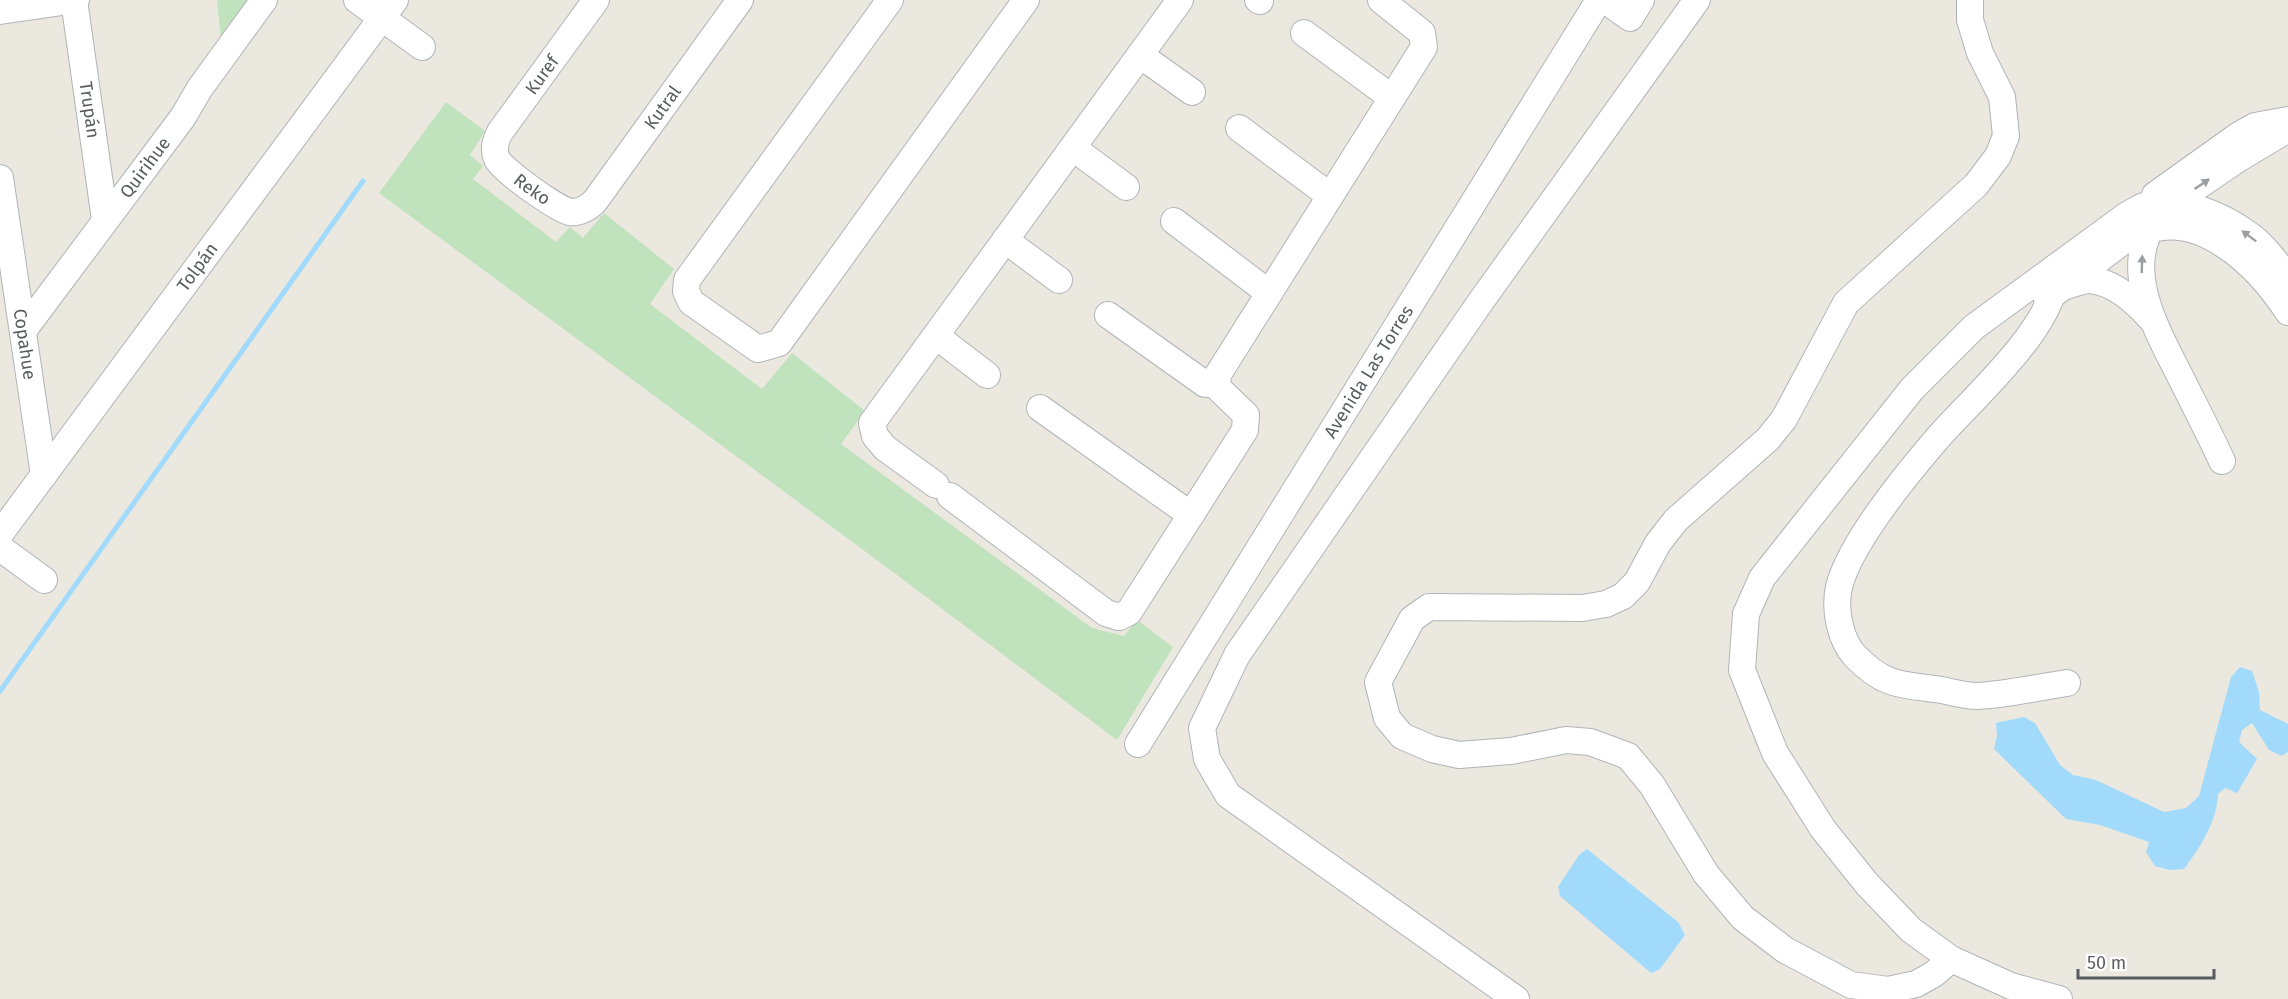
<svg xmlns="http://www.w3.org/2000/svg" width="2288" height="999" viewBox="0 0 2288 999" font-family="'Fira Sans',sans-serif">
  <rect width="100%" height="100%" fill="#ebe8e0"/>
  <path fill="#c0e2bd" d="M217,0H250L221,40Z
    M446,102L485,131L470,155L483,166L473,179L556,242L570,227L583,238L604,213L674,269L650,304L762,389L792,353L865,411L841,444L1092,628L1124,636L1137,620L1173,647L1117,740L885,566L379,193Z"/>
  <path fill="#a1dafb" d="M2240,667L2252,671L2259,692L2260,710L2288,724V752L2282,756L2269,750L2252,723L2242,730L2239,742L2257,759L2237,793L2225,788L2218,794C2217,821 2200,848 2184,869L2170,870L2155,866L2146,852L2149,842L2100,825L2066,819L1994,749L1997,736L1996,723L2024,717L2035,723L2060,765L2073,775L2096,780L2164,812L2186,808L2199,796L2231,677Z
    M1587,849L1678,922L1685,935L1660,969L1651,973L1560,896L1558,887L1579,855Z"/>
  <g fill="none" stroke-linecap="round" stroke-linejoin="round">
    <path stroke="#a1dafb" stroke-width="5" d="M0,691L363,181"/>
    <defs>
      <g id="minor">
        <path id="s1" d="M74,0L105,220"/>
        <path d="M357,0L422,47"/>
        <path id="s2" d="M596,0L500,132C495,141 493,150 497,159C503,171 557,209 570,212C580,213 588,208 595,201L740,0"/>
        <path d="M890,0L687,280L686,291L691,302L758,349L779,343L1026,0"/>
        <path d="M1258,0L1260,1"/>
        <path d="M1605,0L1630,18L1641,0"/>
        <path d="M0,11L76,0"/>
        <path d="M1304,33L1392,98"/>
        <path d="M1140,55L1192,92"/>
        <path d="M1239,128L1330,196"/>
        <path d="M1073,148L1126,187"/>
        <path id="s3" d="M0,178L44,475"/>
        <path d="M2155,195L2239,135L2255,126L2288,120"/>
        <path d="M2157,219C2119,268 2158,332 2181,378C2195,406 2209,433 2222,461"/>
        <path d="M1174,221L1269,293"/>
        <path d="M2139,234C2198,205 2259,267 2288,312"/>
        <path d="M1005,240L1059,280"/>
        <path d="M2055,268C2064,320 1968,402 1936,440C1906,475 1850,543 1839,587C1834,609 1840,640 1855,656C1885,687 1901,684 1941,690C1952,692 1965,696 1977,696C2003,695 2040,687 2067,683"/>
        <path d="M2066,286C2073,284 2083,280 2090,280C2114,282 2136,302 2151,319"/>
        <path d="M2047,299L2172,204L2238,159L2288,129"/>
        <path d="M1108,315L1205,384L1217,383"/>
        <path id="s4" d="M23,331L183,117L200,88L264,0"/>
        <path d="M936,336L987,375"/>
        <path d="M1040,408L1191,515"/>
        <path d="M936,485L885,448L875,436L872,423L1180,0"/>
        <path d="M950,496L1106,613L1119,617L1129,612L1245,430L1246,415L1218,388L1217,376L1424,47L1422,33L1381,0"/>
        <path id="s5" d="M0,534L395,0"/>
        <path d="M0,548L44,580"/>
        <path id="s6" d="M1138,744L1599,0"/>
        <path d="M1951,959L1934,974L1916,984L1888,990L1851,985L1785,950L1743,918L1706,874L1652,785L1628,756L1590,742L1566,740L1511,751L1459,755L1432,749L1402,736L1387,718L1378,682L1412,619L1429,607L1582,608L1606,604L1623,596L1637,582L1658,543L1676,520L1768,439L1784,419L1846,303L1976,185L1998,156L2006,136L2002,97L1980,53L1970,20V0"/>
        <path d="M1516,999L1228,795L1207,759L1202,728L1237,655L1479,304L1697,0"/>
        <path d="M2059,999L2011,986L1951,959L1911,930L1867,884L1823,829L1775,753L1742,670L1746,614L1762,578L1912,389L1974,327L2127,215C2133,212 2141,206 2147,205C2180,197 2222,215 2248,234C2264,245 2277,263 2288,279"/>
      </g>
    </defs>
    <use href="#minor" stroke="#b1b4b7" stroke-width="28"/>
    <use href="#minor" stroke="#fff" stroke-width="26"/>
  </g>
  <defs><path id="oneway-solid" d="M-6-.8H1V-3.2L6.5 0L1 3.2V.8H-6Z" transform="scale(1.5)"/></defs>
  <g fill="#9b9ea0">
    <use href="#oneway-solid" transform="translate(2202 184) rotate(-34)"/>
    <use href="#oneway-solid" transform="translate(2249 236) rotate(-143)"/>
    <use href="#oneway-solid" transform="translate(2142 264) rotate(-88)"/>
  </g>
  <g text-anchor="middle" stroke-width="5" stroke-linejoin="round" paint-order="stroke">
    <g font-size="18" fill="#595d60" stroke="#fff">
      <text transform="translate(542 75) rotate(-54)" y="6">Kuref</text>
      <text dy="6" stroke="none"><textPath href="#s2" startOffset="426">Kutral</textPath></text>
      <text dy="6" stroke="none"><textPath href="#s1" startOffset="111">Trupán</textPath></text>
      <text dy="6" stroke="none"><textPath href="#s4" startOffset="204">Quirihue</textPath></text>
      <text dy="6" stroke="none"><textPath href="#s2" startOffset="238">Reko</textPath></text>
      <text dy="6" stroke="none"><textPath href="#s5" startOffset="332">Tolpán</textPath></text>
      <text dy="6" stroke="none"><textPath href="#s3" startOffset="168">Copahue</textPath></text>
      <text dy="6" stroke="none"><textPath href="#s6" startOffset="438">Avenida Las Torres</textPath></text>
    </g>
  </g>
  <path d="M2078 969v9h136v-9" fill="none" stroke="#595d60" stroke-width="3"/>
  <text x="2087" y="969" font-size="18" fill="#595d60" stroke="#ffffff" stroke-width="4.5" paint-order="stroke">50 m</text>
</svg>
